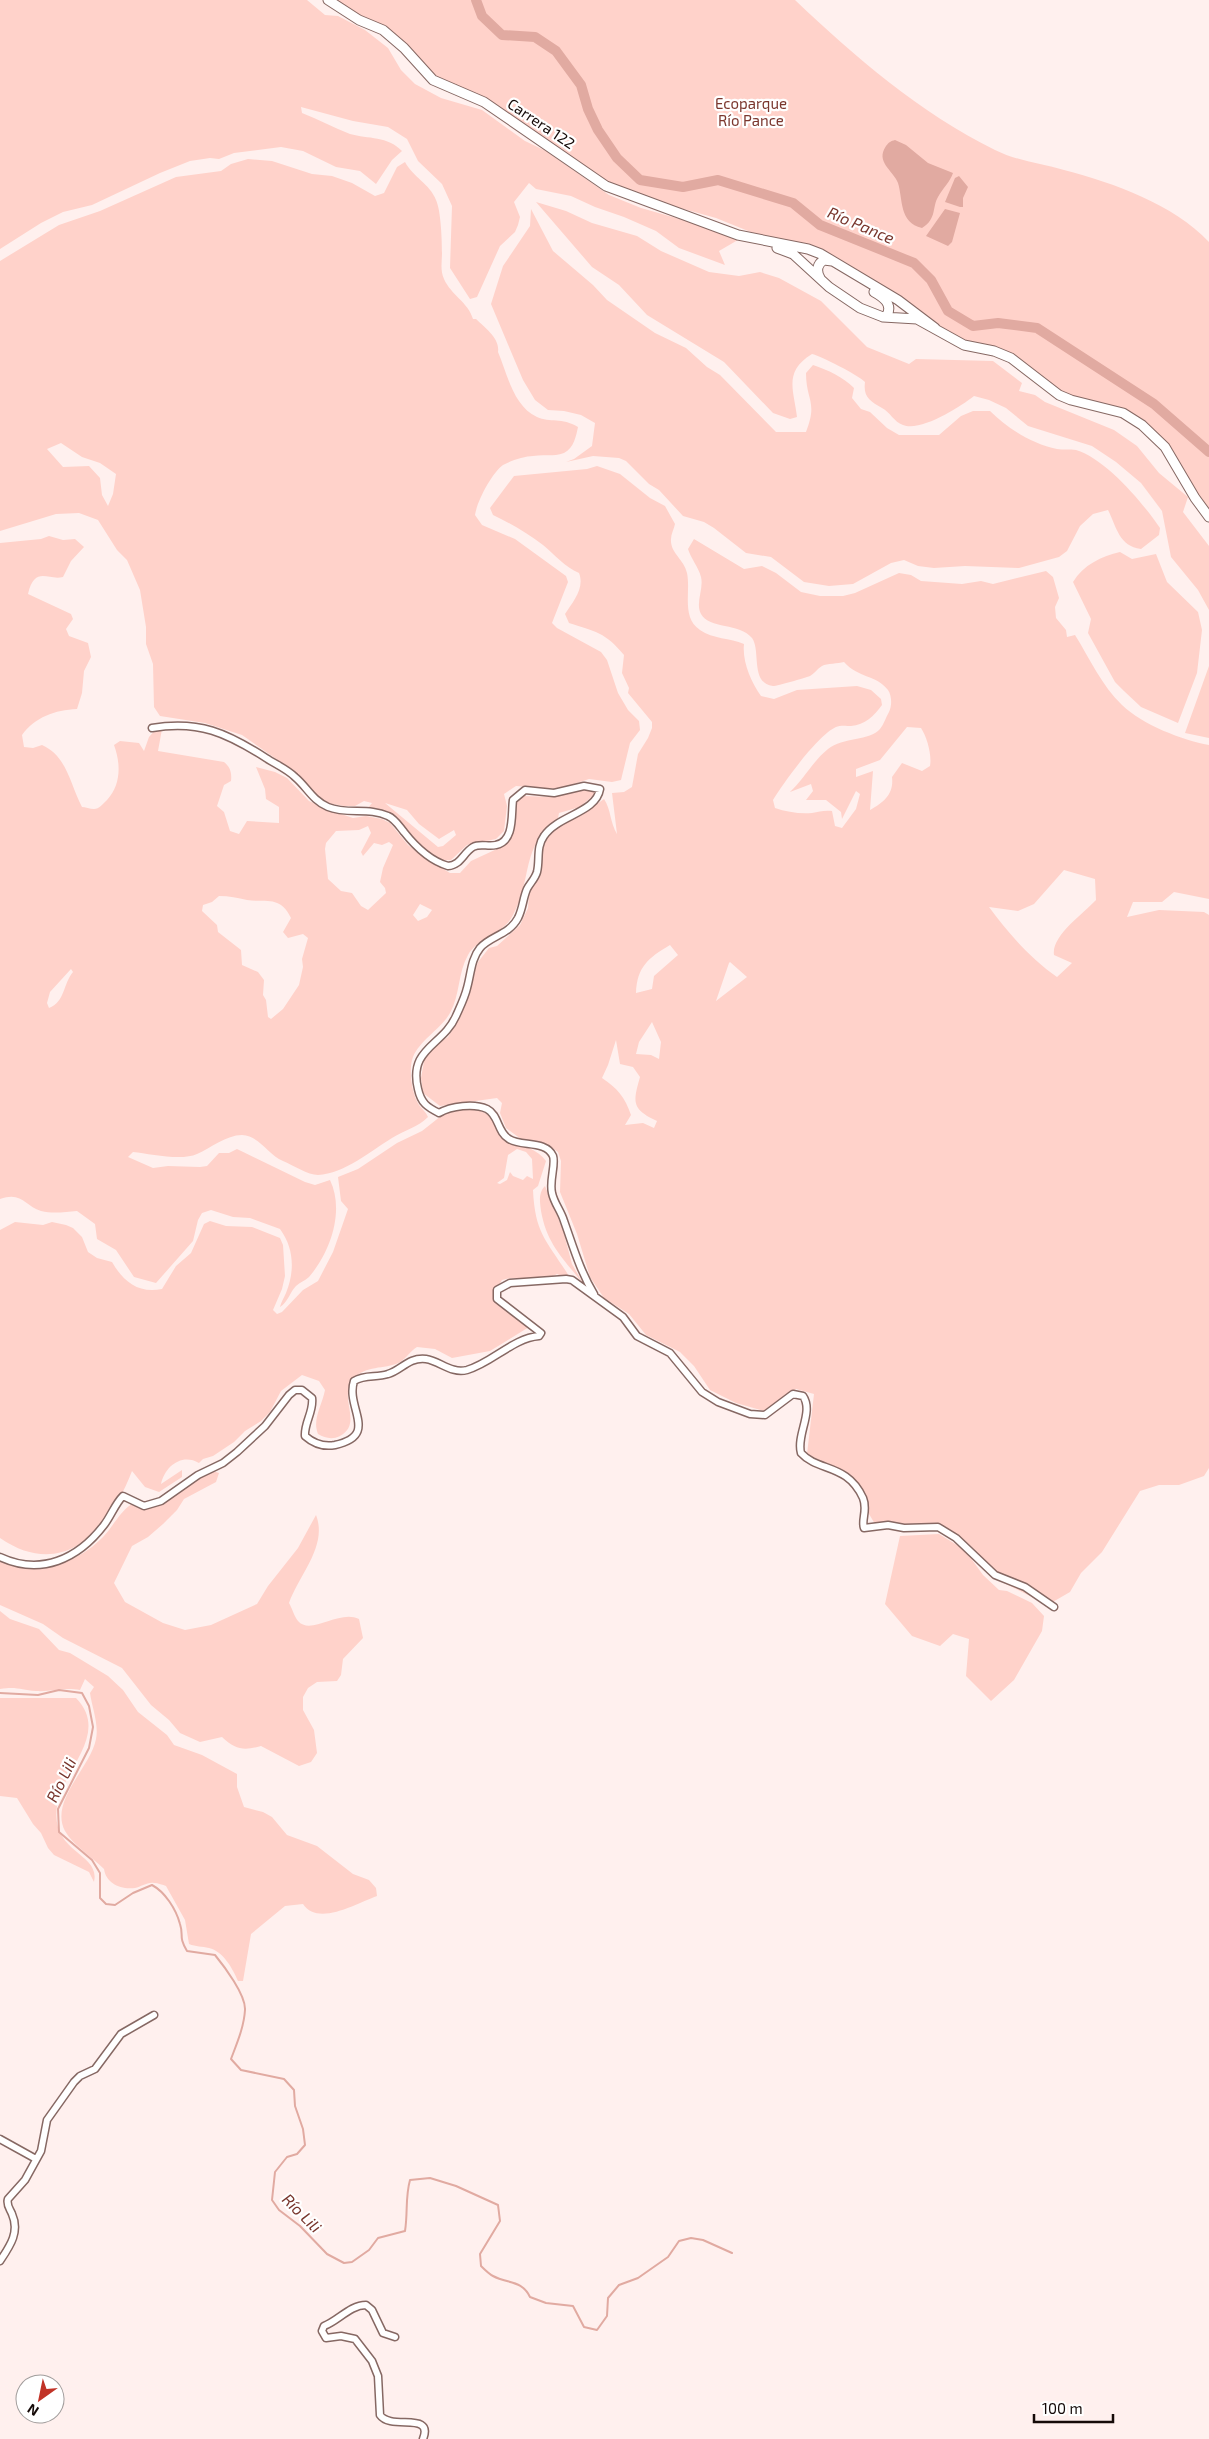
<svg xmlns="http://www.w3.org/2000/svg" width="1209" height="2439" viewBox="0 0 1209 2439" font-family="'Exo 2',sans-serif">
  <rect width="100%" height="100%" fill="#fff0ee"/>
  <path fill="#ffd2ca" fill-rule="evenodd" d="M0,0H307L325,15L338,16L365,30L388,48L401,70L415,84L441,98L482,110L525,141L546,151L609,195L641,208L743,237L719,251L725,265L679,248L656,231L624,217L595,207L571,196L536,189L529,183L514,202L520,217L518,225L515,232L500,246L477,297L470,299L450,268L452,206L442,184L418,161L407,139L388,127L353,121L301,107L302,113C318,119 334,128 350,134C368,139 388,136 402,151L392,160L376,184L360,171L336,167L303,151L281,147L234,153L219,159L210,158L190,161L160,173L92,205L63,212L41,223L0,249Z
    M333,0H795C855,57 920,113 995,150C1017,161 1041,163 1064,170C1114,183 1173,204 1209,242V517L1165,447L1123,413L1071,400L1011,358L954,340L913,305L849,266L763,237L716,218L644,198L608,183L486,99L435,77L360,17Z
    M248,159L272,161L312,174L332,176L352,183L375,196L384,193L397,167L405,162C413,177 430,184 436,200C441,211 442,240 442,253C442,262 440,270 444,279C451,295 468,302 473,319H476C485,328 500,338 498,352C507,373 513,406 537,417C550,423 562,417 578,427C576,436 574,448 564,453C553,457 543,454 533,456C525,456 510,461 503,465C492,473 477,501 475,515L482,525L515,539L566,576L568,582L552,623L557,628L601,652L607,660L618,693L628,710L639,721L640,730L630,743L621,780L612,782L589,779L559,789L516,786L504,794L507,806L504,831L496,839L467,845L451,860H442L432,856L383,812L368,808L372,803L364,801L355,806H344L327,803L314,794L299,775L242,735L205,723L160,716L154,707L153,664L146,644V627L140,590L127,560L117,550L98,520L79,513L56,514L0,531V261L59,225L100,211L176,177L221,171L231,164ZM61,443L82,457L100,463L116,474L113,494L108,506L102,495L100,478L89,466L63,467L47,449ZM385,803L407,810L419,824L439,839L454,830L456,835L443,846L438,847Z
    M536,202L566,211L592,223L637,236L661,251L709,272L739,276L760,272L779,278L821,301L867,347L909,364L916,359L993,361L1022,383L1019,391L1035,395L1045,402L1114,430L1137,446L1159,473L1188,497L1183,512L1209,546V610L1198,590L1171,557L1162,511L1141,483L1116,462L1092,446L1028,426L1006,408L989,400L974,396C960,407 921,432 903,425C894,422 890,412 882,408C870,401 863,397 865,382C858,375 821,356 812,354C783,372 794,390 797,417L790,419L773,413L724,362L647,315L619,285L592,267Z
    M531,209L553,251L593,285L607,300L655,333L686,348L707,367L720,375L776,432H806C818,402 806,400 806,373L813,365C828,370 843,377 854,388L852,398L861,409L870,412L887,428L899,435H939L961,416L973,411H990C1007,428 1032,444 1057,449C1063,450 1070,449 1076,450C1106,459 1143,503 1160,528L1159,535L1141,549C1119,546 1117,528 1108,510L1093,514L1080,526L1067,551L1059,557L1019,568L965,566L934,568L918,566L904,560L891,563L853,584L829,586L804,582L771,557L746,553L714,528L704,522L683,516L659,490L649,484L626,461L619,458L593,456L566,462L574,459L592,446L595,423L581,415L564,411L548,410L535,400L523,380L491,304L503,266L530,226Z
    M597,466L620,474L650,498L665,506L675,524C674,529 671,534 671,539C670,553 684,559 687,573C691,592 681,617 700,630C713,639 730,638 744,644C742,661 751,682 761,696L774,699L797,690L857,686L871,690L881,699L882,705C874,716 865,725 851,726C847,726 840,725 836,727C818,735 784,782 773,800L775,808C786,812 800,814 812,813C819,812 824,810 832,811L835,826L842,828L856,809L860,794L856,791L842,819L841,812L826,800H806L813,791L811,784L790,792C804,779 813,761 828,749C843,737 870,741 880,729C884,724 886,717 889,712C892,706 892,696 888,690C877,675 858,678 844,662C838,664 827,663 822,666C817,669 814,674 810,676C804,678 778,686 773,686C750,684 761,650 752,638C740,623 709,629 701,614C695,603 704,589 701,577C698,566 691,559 688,549L694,539L744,569L762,566L776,573L801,592L820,596H843L855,593L899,573L911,575L921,581L962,584L981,581L993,584L1046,571L1053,577L1059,598L1055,607L1056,618L1066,630L1067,637L1075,635C1090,659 1102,686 1122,705C1143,725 1182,740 1209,745V899L1174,892L1162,902H1133L1127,917L1159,910L1204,912L1209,915V1468L1204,1476L1179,1485H1159L1140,1491L1102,1552L1081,1573L1070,1592L1051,1603L1040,1601L1004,1583L972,1547L941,1525L909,1528L875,1524L854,1489L836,1468L807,1454L814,1394L796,1389L764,1411L736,1403L710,1390L694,1366L680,1352L646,1335L629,1314L604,1298L590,1277L577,1234L560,1192L561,1161L558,1152L548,1145L521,1139L506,1128L500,1113L502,1103L497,1098L440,1106L423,1093L421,1078L425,1056L428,1050L448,1037L457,1022L478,962L489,948L497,946L520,925L528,908L529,893L541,870L542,847L546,838L562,824L580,816L604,799C611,809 610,823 617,834L612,793L624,792L632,787L638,754L648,738L652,728V722L628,693L629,688L622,673L624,655C605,632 596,632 569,623L565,614C573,602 585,588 579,573C565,567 555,555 543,545C527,533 510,523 493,515L490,508L514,476L587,469ZM907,727L921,728C927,737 932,755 930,766L922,771L902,763L892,777C894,794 884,802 870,810L873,771L856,777V769L880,760ZM1064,870L1095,879L1096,900C1083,914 1051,936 1054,955L1072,963L1057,977C1031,959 1008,933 989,907L1018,911L1034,904ZM670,945L678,955L654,976L652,989L636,993C637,967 648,958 670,945ZM730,962L747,977L716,1001L729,963ZM652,1022L661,1042L659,1059L651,1055L636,1054L639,1042ZM616,1040L620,1064L633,1067L640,1077C633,1102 631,1109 657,1121L654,1128L643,1123L625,1125L631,1115C625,1097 617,1088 602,1078L608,1065Z
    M49,536L63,540L75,539L84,547L71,561L63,577C48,581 35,565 28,594L71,614L73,619L66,629L69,636L88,643L91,657L84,671L82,693L77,709C55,710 35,717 22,735L24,747L33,748L42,745C67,756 70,784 82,807C85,807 90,809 94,809C99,809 103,804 107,800C121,785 121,764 114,745L120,741L139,743L144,751L149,737L156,729H162L158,751L224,762C230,767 232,772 231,781L224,785L217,806L224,812L230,831L239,834L247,821L279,823V807L266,799L265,789L256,767L275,772L287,778L309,801L326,809L353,818L366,816L382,819L390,823L408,845L422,856L450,873H460L471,861L499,848L513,832L512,815L517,798L524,796L552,797L590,788L597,792L580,807L559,813L558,818C520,847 533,878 513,915C504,934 478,937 468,955C458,972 460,995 450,1013C441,1029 420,1040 413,1057C408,1070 412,1094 419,1105C422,1109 426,1112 428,1117C418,1127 405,1130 392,1138C372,1150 344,1174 318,1175C308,1175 293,1165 283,1161C268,1155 260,1136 242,1135C226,1135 211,1148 197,1154C182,1161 150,1154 133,1152L128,1157L153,1168L168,1166L200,1167L207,1166L219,1153H229L237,1149L305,1182L315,1185L330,1180C345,1211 330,1253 309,1277C305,1281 300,1282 296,1286C290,1292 288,1302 280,1307C281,1302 284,1298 286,1293C295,1271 294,1248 280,1229L250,1218L233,1217L211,1210L202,1213L198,1220L193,1241L156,1283L134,1277L116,1250L97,1239L95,1224L77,1211C65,1212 53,1214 41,1211C25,1206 22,1191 0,1199V543L41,539ZM368,826L371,833L361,852L363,856L374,843L382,845L389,842L393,845L383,868L380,882L385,888L386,893L368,910L361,906L352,893L341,891L328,879L325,849L326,843L336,831L359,830ZM219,896C229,896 238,898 247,900C267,903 280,895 291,918L283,932L288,938L303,934L308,938L302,959L303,967L299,985L283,1009L271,1019L268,1017L266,1000L263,995L264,980L258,972L242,965L241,950L218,932L217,925L202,911L203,905L212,902ZM420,904L432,910L427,917L418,921L413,915ZM71,969L73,972C63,984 65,1002 49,1008L47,1003L50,992Z
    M1120,552L1132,559L1156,554L1167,582L1198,612L1202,630L1197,673L1178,723L1141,707L1124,691L1115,682L1088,633L1091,619L1073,582C1083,565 1102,556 1120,552Z
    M1209,666V738L1185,733Z
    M464,1109C472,1109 480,1110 487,1114C494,1118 496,1130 503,1135C516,1144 537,1148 546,1161L538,1186L533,1190C535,1234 547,1241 569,1276L565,1278L557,1274C541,1284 520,1274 502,1280L493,1295L496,1299L529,1327L490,1351L452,1358L435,1349L417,1347C410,1351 404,1362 396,1364C381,1369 362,1366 352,1381C339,1400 363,1423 340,1436C332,1440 325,1438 318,1434C312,1419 322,1406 325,1390L319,1381L302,1375L281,1391L270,1412L261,1421L245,1431L234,1442L213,1456L203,1459L199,1463C182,1453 165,1466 161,1484L182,1470V1477L159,1492L145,1487L132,1471C110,1529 64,1582 0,1538V1230L15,1222L43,1225L52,1222L66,1225L73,1228L82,1237L88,1252L97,1258L112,1262C123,1281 138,1294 162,1289L176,1266L191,1253L204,1224L210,1221L226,1226L252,1227L280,1238L283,1245L285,1276L282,1289L273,1310L277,1314L282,1312L303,1290L318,1281L333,1252L348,1209L341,1201L338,1177L358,1169L397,1143L422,1131L441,1116V1113ZM517,1149L526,1152L532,1159L533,1179L527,1176L523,1180L513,1176L510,1172L507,1180L500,1184L497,1183L504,1178L508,1155Z
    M545,1186L563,1230L572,1264L584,1285C564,1259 547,1245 541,1211C540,1202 538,1193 545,1186Z
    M213,1471L219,1473L216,1482L184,1499L177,1510L163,1524L148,1537L132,1546L114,1583L125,1602L163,1623L185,1630L211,1625L257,1604L268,1586L298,1548L316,1515C328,1546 299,1575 289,1603C292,1608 294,1616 298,1621C311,1636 339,1609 359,1619L363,1638L343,1659L341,1675L337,1681L317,1682L308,1688L303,1697V1710L314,1730L317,1753L311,1762L299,1766L261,1746C244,1751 236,1750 222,1737L200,1742L180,1733L169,1720L151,1705L122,1668L63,1638L43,1624L0,1605V1559C34,1577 77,1564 103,1537C113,1527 121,1509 134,1503C158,1514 164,1503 182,1489C191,1481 202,1476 213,1471Z
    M939,1534L965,1550L983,1575L999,1590L1007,1591L1032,1603L1044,1616L1042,1631L1014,1680L991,1701L966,1676L969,1639L953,1634L940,1646L912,1636L885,1604L900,1536Z
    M0,1611L10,1619L39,1629L59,1650L70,1653L108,1676L123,1690L138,1712L167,1735L174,1745L202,1755L237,1774V1787L244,1807L263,1812L272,1817L287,1835L317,1846L353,1874L369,1880L376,1888L377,1896C357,1903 318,1927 303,1904L285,1906L251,1934L243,1981H238C233,1969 223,1951 209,1948C202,1946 196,1947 189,1944L185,1920L166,1886C163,1885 158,1883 154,1883C147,1882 141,1887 135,1888C120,1890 106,1883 104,1869C92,1857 73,1845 65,1831C49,1801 91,1767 96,1739C99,1725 92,1707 90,1693L94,1687L85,1679L80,1690C63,1687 52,1692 36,1691C21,1690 17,1686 0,1689Z
    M0,1698H76C111,1734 62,1770 57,1806C50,1854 101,1852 94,1882L89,1872L54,1855L48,1848L41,1833L33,1824L17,1798L0,1796Z"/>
  <path fill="#e1aaa1" d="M895,140L906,145L928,163L953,173C950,182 943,188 938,197C932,207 937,219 922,228C899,223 903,199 898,183C893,170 875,162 886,146C889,142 891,141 895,140Z
    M959,176L968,187L963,198V207H960L945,202L955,178Z
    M945,209L960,213L952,242L948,246L926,236Z"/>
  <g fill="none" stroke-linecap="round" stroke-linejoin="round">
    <path stroke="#e1aaa1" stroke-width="2" d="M0,1693L38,1695L59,1690L82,1693L89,1706L93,1727L89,1748L58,1809L59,1832L92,1860L100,1873V1898L106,1904L115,1905L133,1893L152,1885C165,1892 176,1909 180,1924C184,1936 178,1936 187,1951L215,1955C224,1966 246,1995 245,2010C244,2027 237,2043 231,2059L241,2070L284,2079L294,2090L295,2106L303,2129L305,2145L297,2154L287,2157L275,2172L272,2200L279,2210L300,2226L327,2254L344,2263L352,2262L369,2250L378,2238L405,2231C408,2212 405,2198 410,2180L430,2178L456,2186L498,2205L500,2221L480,2254L481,2266C484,2269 489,2274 493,2276C508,2284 522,2280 530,2297L546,2303L573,2306L584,2327L597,2330L607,2316L608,2298L619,2285L638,2278L668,2257L679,2241L691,2238L703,2240L732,2253"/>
    <path stroke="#e1aaa1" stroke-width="10" d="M476,0L482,16L502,35L535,37L556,51L581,85L588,109L598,130L617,158L640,180L683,187L718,180L793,203L820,225L914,263L931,280L948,311L973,326L998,323L1037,328L1154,404L1209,452"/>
    <defs>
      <path id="street" d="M152,728C199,720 227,733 266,758C275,764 287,769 295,777C307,787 312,800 328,807C347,815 369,807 388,816C395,819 399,826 404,832C415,846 431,861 448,866C461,865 463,853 473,847C480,843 488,847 496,845C515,841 511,814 513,800L525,790L554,793L584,786L600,789C596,813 558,815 544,836C536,847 540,860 537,872C535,879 530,883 527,889C523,898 523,908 518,918C509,935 490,936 480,948C471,959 471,974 467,988C465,997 460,1007 456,1016C443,1046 408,1048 418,1089C421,1103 427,1107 439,1113C451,1106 474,1103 487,1109C499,1115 497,1132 509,1139C521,1147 546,1140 553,1156C556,1164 549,1181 552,1193C554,1203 561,1211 564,1221C573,1246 580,1271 594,1294
        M0,1557C41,1576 78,1559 104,1525C111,1516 115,1504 123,1496L144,1506L161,1501L198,1475L223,1463L237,1452L265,1426L289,1395L295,1390H302L312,1398C314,1411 304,1423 305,1436C313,1443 324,1447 335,1445C380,1435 345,1408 354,1381C365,1374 376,1378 388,1374C402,1370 408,1357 426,1359C440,1361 451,1374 467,1370C492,1363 513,1338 539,1336L541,1333L497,1299V1290L510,1283L566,1279L572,1280L623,1317L637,1336L670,1353L702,1392L718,1402L750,1414L765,1415L793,1394L803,1396C814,1412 796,1435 801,1453C818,1472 847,1463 863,1498C868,1510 861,1520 864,1528L888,1525L904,1528L938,1527L956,1538L995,1575L1025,1587L1054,1607
        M0,2139L36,2159
        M0,2261C10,2246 20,2232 12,2214C10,2209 6,2205 8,2199L25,2180L41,2151L47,2120L74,2082L80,2076L95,2069L121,2034L154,2015
        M395,2337L383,2333L372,2310L366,2305C350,2305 338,2321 324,2326L322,2331L326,2338L341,2336L355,2339L372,2361L378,2376L380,2415C391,2431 434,2411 423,2439"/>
      <path id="secondary" d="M328,0L359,20L383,30L404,48L433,80L484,102L606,186L738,235L808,249L821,254L898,300L935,328
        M777,248L793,254L829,287L860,308L883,317L917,319L964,345L994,351L1011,358L1059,395L1071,400L1123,413L1142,425L1165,447L1195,498L1209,517
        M820,278C816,271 817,264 824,260L832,261
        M874,292C883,297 893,304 887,315L883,317"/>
    </defs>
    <use href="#street" stroke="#866863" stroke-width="9"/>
    <use href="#secondary" stroke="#866863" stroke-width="11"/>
    <use href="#street" stroke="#fff" stroke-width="6"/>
    <use href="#secondary" stroke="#fff" stroke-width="9"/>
  </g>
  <g text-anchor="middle" stroke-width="4.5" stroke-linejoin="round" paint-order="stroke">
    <g font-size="15" fill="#7b372e" stroke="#fff">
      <text x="751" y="109">Ecoparque<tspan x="751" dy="17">Río Pance</tspan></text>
    </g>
    <g font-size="15" fill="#150a08" stroke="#fff">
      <text transform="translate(541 124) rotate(34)" y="5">Carrera 122</text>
    </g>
    <g font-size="16" font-style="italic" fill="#78352c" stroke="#fff">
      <text transform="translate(861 225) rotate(23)" y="6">Río Pance</text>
      <text transform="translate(61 1780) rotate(-64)" y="6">Río Lili</text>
      <text transform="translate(302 2213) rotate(45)" y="6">Río Lili</text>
    </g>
  </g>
  <g transform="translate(40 2399) rotate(213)"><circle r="24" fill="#ffffff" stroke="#a19d9c"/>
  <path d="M0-4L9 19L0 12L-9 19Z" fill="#c13327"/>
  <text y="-8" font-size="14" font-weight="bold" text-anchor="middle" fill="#150a08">N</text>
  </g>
  <path d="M1034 2414v8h79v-8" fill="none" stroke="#150a08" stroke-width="2.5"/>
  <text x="1042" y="2414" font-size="15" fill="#150a08" stroke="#ffffff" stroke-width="4" paint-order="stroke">100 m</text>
</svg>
